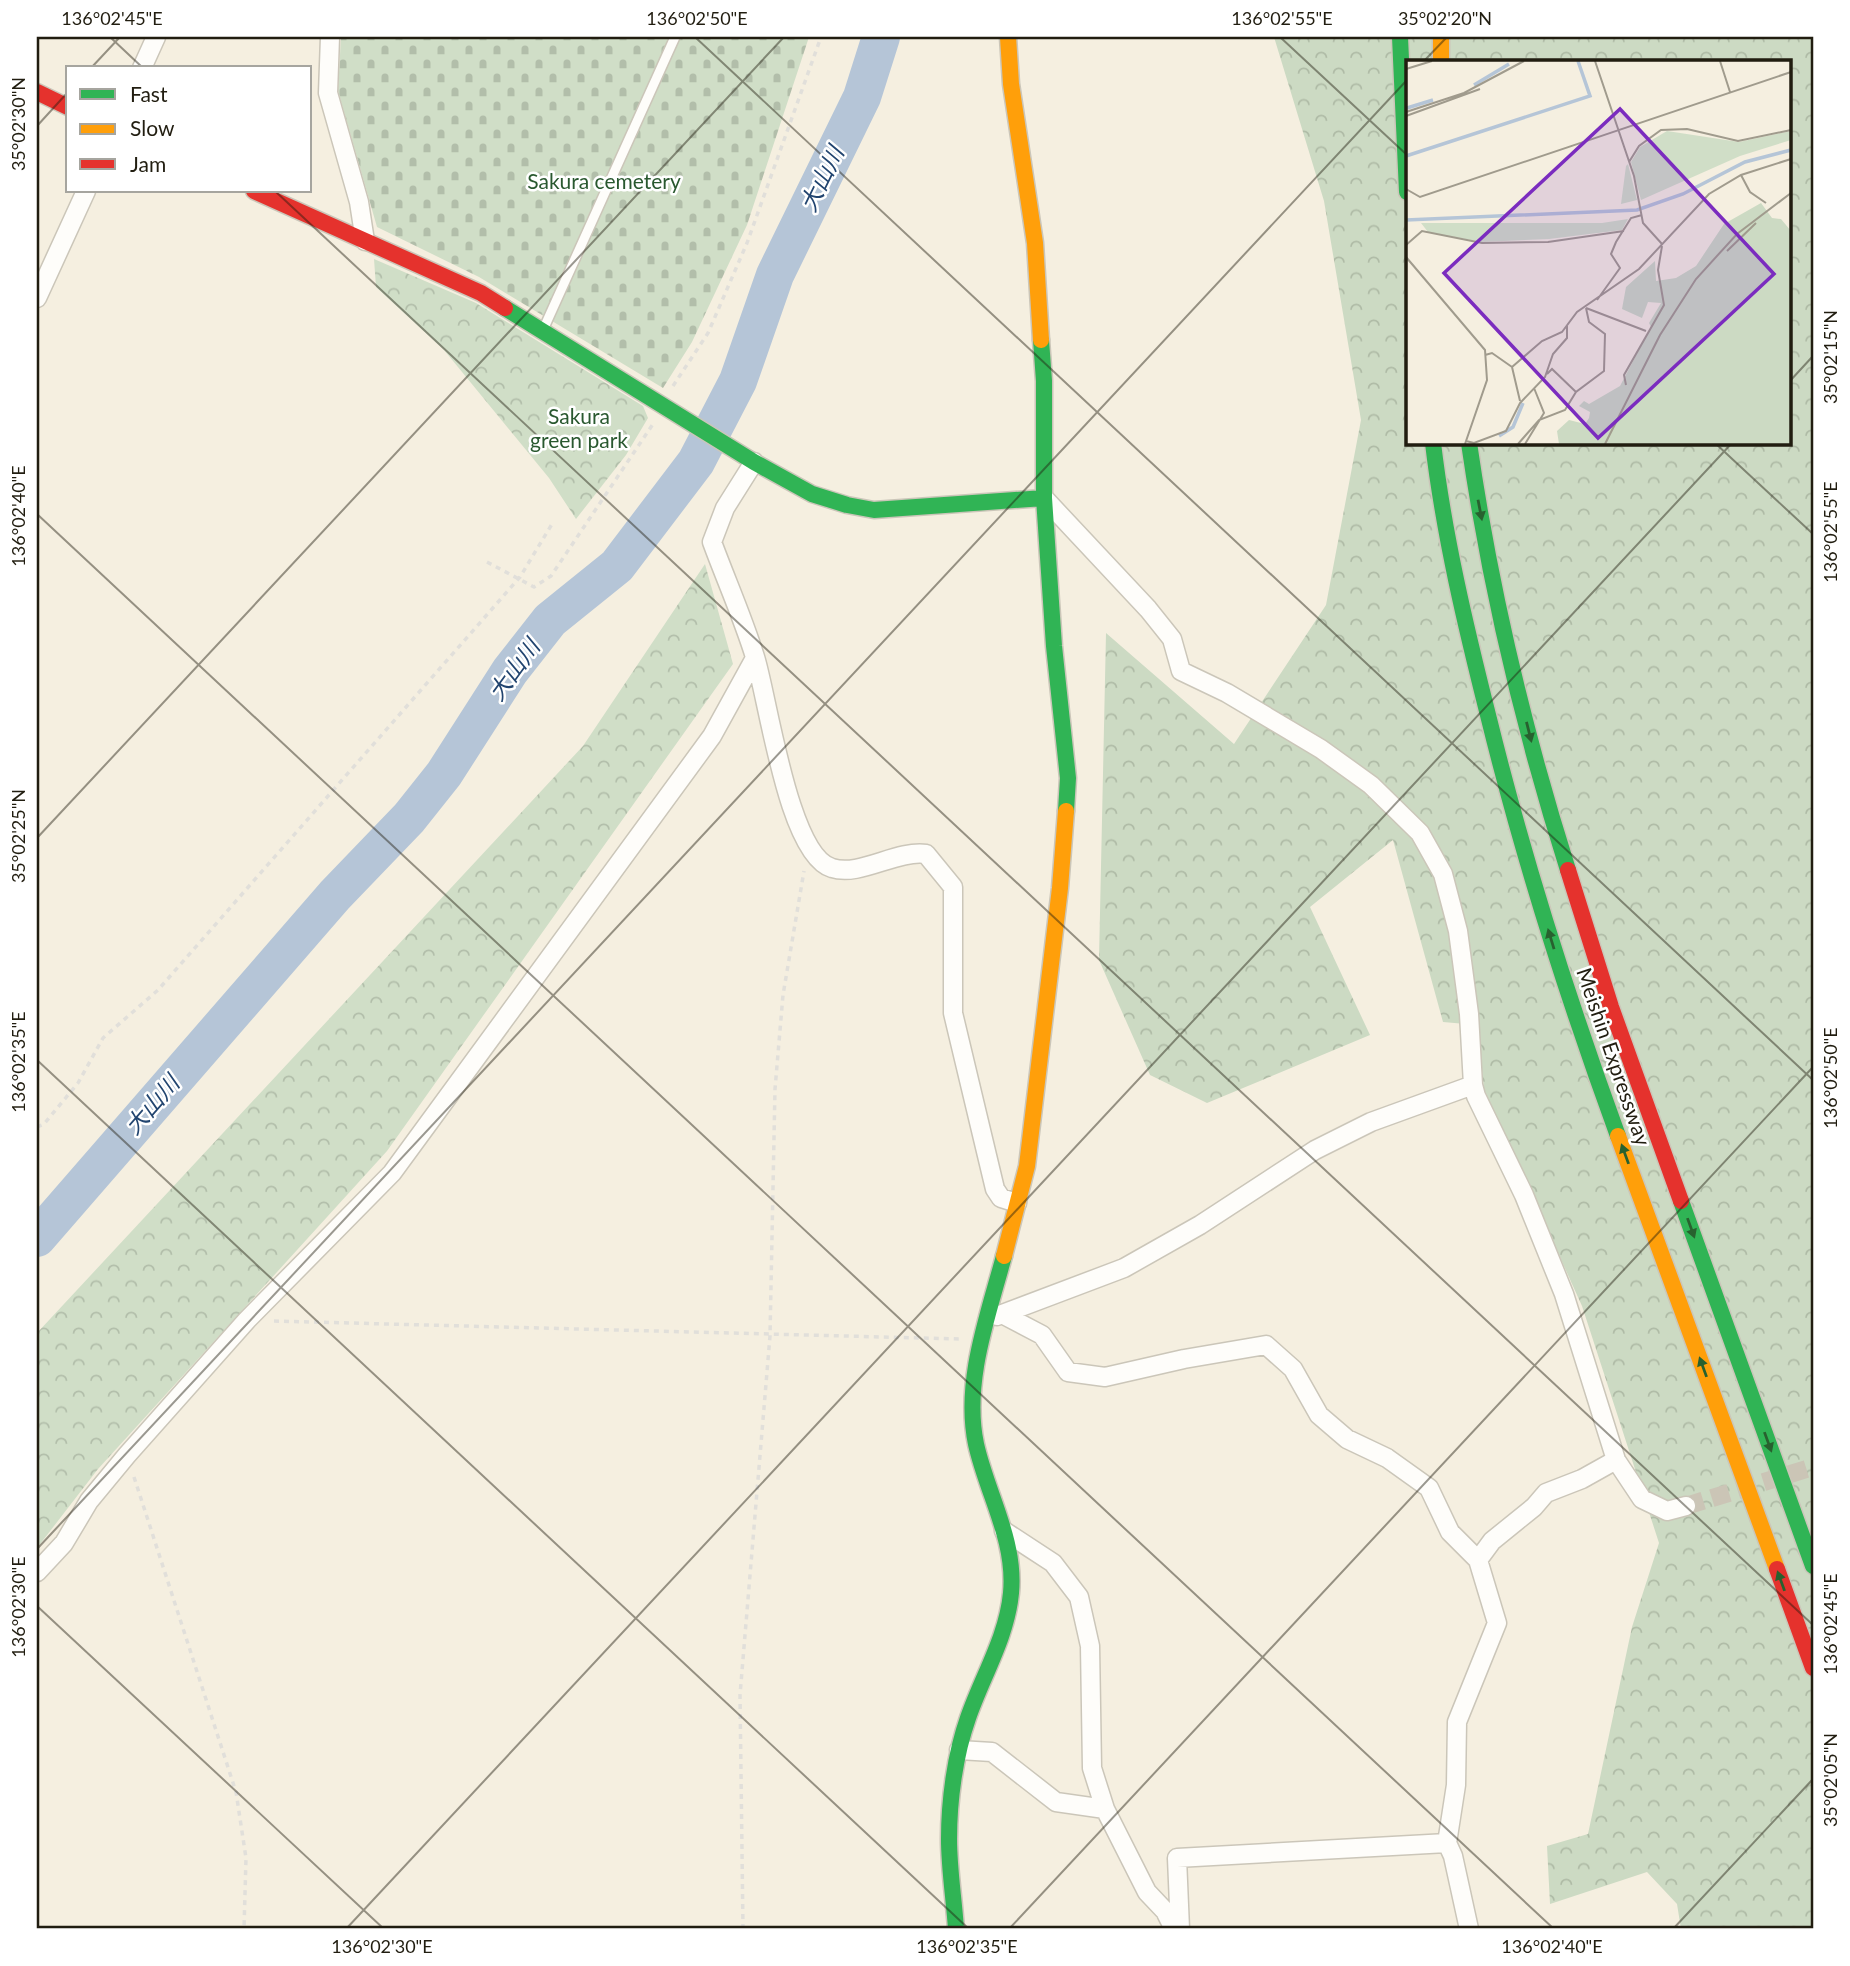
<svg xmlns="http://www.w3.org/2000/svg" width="1850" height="1966" viewBox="0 0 1850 1966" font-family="Lato,'Noto Sans JP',sans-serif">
  <defs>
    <pattern id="forest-crowns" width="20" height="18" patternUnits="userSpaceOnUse" patternTransform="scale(1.75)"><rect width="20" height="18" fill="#ccdac3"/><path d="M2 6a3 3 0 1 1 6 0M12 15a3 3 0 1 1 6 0" fill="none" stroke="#afbba6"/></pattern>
    <pattern id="cemetery-stones" width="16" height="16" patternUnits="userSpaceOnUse" patternTransform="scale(1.75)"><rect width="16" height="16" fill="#d0dec7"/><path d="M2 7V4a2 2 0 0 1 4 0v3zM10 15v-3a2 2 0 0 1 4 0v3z" fill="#b2beaa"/></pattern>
    <pattern id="park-crowns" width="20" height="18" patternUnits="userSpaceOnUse" patternTransform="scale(1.75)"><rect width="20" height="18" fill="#d0dec7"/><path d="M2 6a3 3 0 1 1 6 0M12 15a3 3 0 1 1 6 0" fill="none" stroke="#b2beaa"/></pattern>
  </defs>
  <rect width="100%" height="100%" fill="#f5efe0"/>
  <path fill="url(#forest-crowns)" fill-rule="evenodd" d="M1274,37H1813V1929H1681L1677,1904L1647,1872L1550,1904L1547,1846L1588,1834L1632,1627L1659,1543L1582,1306L1484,1089L1477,1025L1443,1022L1393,840L1310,907L1370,1035L1207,1103L1150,1075L1099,960L1106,633L1234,744L1326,605L1361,420L1324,201ZM1407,61H1789V443H1407Z"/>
  <path fill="url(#cemetery-stones)" d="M341,37H809L747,225L692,342L663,388L479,277L377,227L338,91Z"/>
  <path fill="url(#park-crowns)" d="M374,259L476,303L643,406L648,418L626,455L576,519L549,478L444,350L376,287Z
    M705,564L733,664L387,1151L98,1469L37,1548V1333L583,746Z"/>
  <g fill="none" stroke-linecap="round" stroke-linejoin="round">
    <path stroke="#b5c5d7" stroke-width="38" d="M37,1238L335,895L409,818L444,774L510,671L550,620L617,566L696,462L738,381L775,275L862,97L881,37"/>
    <path stroke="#cbc5b6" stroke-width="18" stroke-dasharray="18 9" stroke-linecap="butt" d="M1686,1506L1813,1467"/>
    <defs>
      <path id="lane" d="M543,330L675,37"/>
      <path id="street" d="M330,37L328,93L359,202L365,241
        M142,68L156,37
        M37,298L86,191
        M754,462L725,508L712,542C726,580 743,618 755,657C768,698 788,855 832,868C860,877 896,850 926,854L953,887V1013L995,1189L1001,1198L1017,1203
        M1044,498L1148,609L1172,639L1181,671L1227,693L1321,749L1371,785L1420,833L1443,874L1458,931L1469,1014L1473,1085L1476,1096L1524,1195L1564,1294L1616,1460L1642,1499L1667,1511L1686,1506
        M1002,1314L1042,1335L1068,1372L1105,1377L1184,1359L1266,1345L1293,1369L1319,1415L1347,1439L1387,1458L1429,1488L1450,1532L1478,1560L1497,1623L1457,1722L1456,1785L1447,1843L1453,1856L1469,1929
        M997,1316L1124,1268L1200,1225L1315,1150L1371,1122L1473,1085
        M1004,1531L1053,1563L1079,1597L1090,1646L1092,1768L1105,1809L1147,1892L1165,1911L1174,1929
        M1478,1560L1492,1541L1534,1507L1546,1493L1582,1479L1616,1460
        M37,1572L64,1543L89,1501L127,1455L247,1320L392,1173L712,736L755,658
        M959,1750L992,1752L1056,1802L1105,1809
        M1180,1929L1177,1858L1447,1843"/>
      <path id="fast" d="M1400,37L1407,192
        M505,308L754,462L812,494L847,505L874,510L1044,498
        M1041,340L1044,381V498L1054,646L1068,778L1066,811
        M1433,443C1444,536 1466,628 1489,719C1524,861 1568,999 1618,1136
        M1469,443C1490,587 1524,731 1568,870
        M1681,1201L1813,1566
        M956,1929C954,1899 949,1869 949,1839C949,1800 955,1755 968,1718C982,1677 1007,1637 1011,1593C1016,1540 987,1494 976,1444C963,1382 988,1316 1004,1256"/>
      <path id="slow" d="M1008,37L1011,84L1035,243L1041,340
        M1441,37V61
        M1618,1136L1777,1569
        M1004,1256L1027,1166L1060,888L1066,811"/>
      <path id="jam" d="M37,92L68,107
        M254,191L481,293L505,308
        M1568,870L1611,1007L1681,1201
        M1777,1569L1813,1668"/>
    </defs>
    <use href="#lane" stroke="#cbc6b9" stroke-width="12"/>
    <use href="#street" stroke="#cbc6b9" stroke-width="21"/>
    <use href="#fast" stroke="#cbc6b9" stroke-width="19"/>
    <use href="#slow" stroke="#cbc6b9" stroke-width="19"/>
    <use href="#jam" stroke="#cbc6b9" stroke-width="19"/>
    <path stroke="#e1dfda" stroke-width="3.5" stroke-dasharray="5 5" stroke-linecap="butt" d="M673,386L708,333L747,243L821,37
      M487,562L534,587L551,576L653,424
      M37,1127L44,1124L78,1083L103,1038L158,990L520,577L552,524
      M274,1321L959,1339
      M134,1477L236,1792L246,1858L244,1929
      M743,1929L740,1695L770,1336L775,1089L783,995L804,871"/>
    <use href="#lane" stroke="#fefdfa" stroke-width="9"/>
    <use href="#street" stroke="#fefdfa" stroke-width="18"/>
    <use href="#fast" stroke="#30b455" stroke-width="16"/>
    <use href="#slow" stroke="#ff9f0a" stroke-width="16"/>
    <use href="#jam" stroke="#e5322d" stroke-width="16"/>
  </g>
  <defs><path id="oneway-solid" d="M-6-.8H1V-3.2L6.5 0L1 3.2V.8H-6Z" transform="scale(1.75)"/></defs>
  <g fill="#28612f">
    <use href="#oneway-solid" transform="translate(1480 510) rotate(79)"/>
    <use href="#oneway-solid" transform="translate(1529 732) rotate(76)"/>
    <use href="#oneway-solid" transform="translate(1551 939) rotate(-107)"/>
    <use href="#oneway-solid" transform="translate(1625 1154) rotate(-110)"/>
    <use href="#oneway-solid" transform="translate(1691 1228) rotate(70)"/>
    <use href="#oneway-solid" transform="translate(1703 1367) rotate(-110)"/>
    <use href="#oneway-solid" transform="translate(1768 1442) rotate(70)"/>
    <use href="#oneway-solid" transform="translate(1781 1581) rotate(-110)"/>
  </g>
  <path fill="none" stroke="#211d10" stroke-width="2" stroke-opacity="0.45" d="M110,37L143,68M695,37L1813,1080M1280,37L1407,155M1424,61L1447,37M91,68L120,37M37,126L68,92M275,191L1813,1625M1789,382L1813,356M1715,443L1813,534M37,514L1554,1929M37,838L784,37M37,1060L969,1929M37,1549L1407,80M37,1606L384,1929M346,1929L1732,443M1009,1929L1813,1067M1673,1929L1813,1779"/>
  <g text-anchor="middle" stroke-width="5" stroke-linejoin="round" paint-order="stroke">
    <g font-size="21" fill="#29582f" stroke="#fff">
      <text x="604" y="189">Sakura cemetery</text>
      <text x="579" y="424">Sakura<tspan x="579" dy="24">green park</tspan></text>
    </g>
    <g font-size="21" fill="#211d10" stroke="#fff">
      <text transform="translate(1613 1057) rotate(71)" y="7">Meishin Expressway</text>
    </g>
    <g font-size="23" font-style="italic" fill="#21446f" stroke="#fff">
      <text transform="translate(822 179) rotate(-64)" y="8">大山川</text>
      <text transform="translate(514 670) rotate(-54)" y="8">大山川</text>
      <text transform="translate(152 1105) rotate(-49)" y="8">大山川</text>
    </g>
  </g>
  <g transform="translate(1406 60)">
    <rect width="385" height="385" fill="#f5efe0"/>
    <path d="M355,143L366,158L375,159L385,171V384H153L151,371L163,360L179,364L183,358L184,352L173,346L178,341L183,344L214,326L245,267L243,263L255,243L242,242L236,258L216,249L220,227L249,201L250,221L270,218L290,206L318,164Z" fill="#ccdac3"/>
    <path d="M261,71L333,82L385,71V80L334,96L235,140L225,102L234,87Z" fill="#d0dec7"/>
    <path d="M222,104L231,140L215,144L220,106ZM222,159L216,170L143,179L75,182L22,172L15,163H196Z" fill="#d0dec7"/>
    <path fill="none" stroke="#b5c5d7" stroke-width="3.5" d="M68,25L103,4M1,48L27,40M0,96L184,36L172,1M0,160L231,150L277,134L339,102L385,90M93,376L107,367L117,343"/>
    <path fill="none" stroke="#a09b8d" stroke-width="2" d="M189,1L228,116L237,163L256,184M314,1L324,32M0,9L26,1M0,52L58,33L118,1M0,56L74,29M223,102L233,86L255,70L281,69L332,81L385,70M335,115L344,132L360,143M0,129L14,137L385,12M0,185L16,171L76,183L142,182L218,171M321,191L350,163M0,197L79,290L81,320L59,384M191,240L214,208L205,194L210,182L225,158L236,155M180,248L240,271M79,295L86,293L106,307M106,307L136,281L156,272L171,252L233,209L303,134L335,115L385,99M106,307L114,341M141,314L146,309L170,332M220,325L218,315L258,245L252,210L256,186M60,381L68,383L100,371L114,343L139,317L147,294L161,278V266M112,384L133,360L159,350L170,332L198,311L199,274L183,262L180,248M119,384L138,353L128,328M199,384L254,275L290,219L331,174L385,133"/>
    <path fill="#7b2cbf" fill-opacity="0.15" stroke="#7b2cbf" stroke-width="3.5" d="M214,49L368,214L192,378L38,213Z"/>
    <rect width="385" height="385" fill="none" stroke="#211d10" stroke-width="3.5"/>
  </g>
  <rect width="1850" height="1966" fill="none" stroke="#ffffff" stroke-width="77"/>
  <rect x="66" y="66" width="245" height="126" fill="#ffffff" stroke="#a6a59f" stroke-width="2"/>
  <rect x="80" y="89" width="35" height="10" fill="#30b455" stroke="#a6a59f" stroke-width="2"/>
  <text x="130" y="102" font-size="21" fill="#211d10">Fast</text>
  <rect x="80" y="124" width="35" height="10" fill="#ff9f0a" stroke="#a6a59f" stroke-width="2"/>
  <text x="130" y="136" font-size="21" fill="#211d10">Slow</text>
  <rect x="80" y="159" width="35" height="10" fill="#e5322d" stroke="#a6a59f" stroke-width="2"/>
  <text x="130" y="172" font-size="21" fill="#211d10">Jam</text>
  <rect x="38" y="38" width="1774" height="1889" fill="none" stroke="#211d10" stroke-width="2.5"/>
  <g font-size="18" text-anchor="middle" fill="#211d10">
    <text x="112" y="25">136°02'45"E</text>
    <text x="697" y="25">136°02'50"E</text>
    <text x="1282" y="25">136°02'55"E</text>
    <text x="1445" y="25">35°02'20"N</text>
    <text transform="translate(19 124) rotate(-90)" y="6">35°02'30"N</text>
    <text transform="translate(1831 357) rotate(-90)" y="6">35°02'15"N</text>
    <text transform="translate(19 516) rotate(-90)" y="6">136°02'40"E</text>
    <text transform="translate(1831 532) rotate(-90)" y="6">136°02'55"E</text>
    <text transform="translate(19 836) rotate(-90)" y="6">35°02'25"N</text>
    <text transform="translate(19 1062) rotate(-90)" y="6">136°02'35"E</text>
    <text transform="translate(1831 1078) rotate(-90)" y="6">136°02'50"E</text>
    <text transform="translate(19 1607) rotate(-90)" y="6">136°02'30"E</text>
    <text transform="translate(1831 1624) rotate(-90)" y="6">136°02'45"E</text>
    <text transform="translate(1831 1780) rotate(-90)" y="6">35°02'05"N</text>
    <text x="382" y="1953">136°02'30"E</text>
    <text x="967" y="1953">136°02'35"E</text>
    <text x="1552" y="1953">136°02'40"E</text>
  </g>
</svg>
